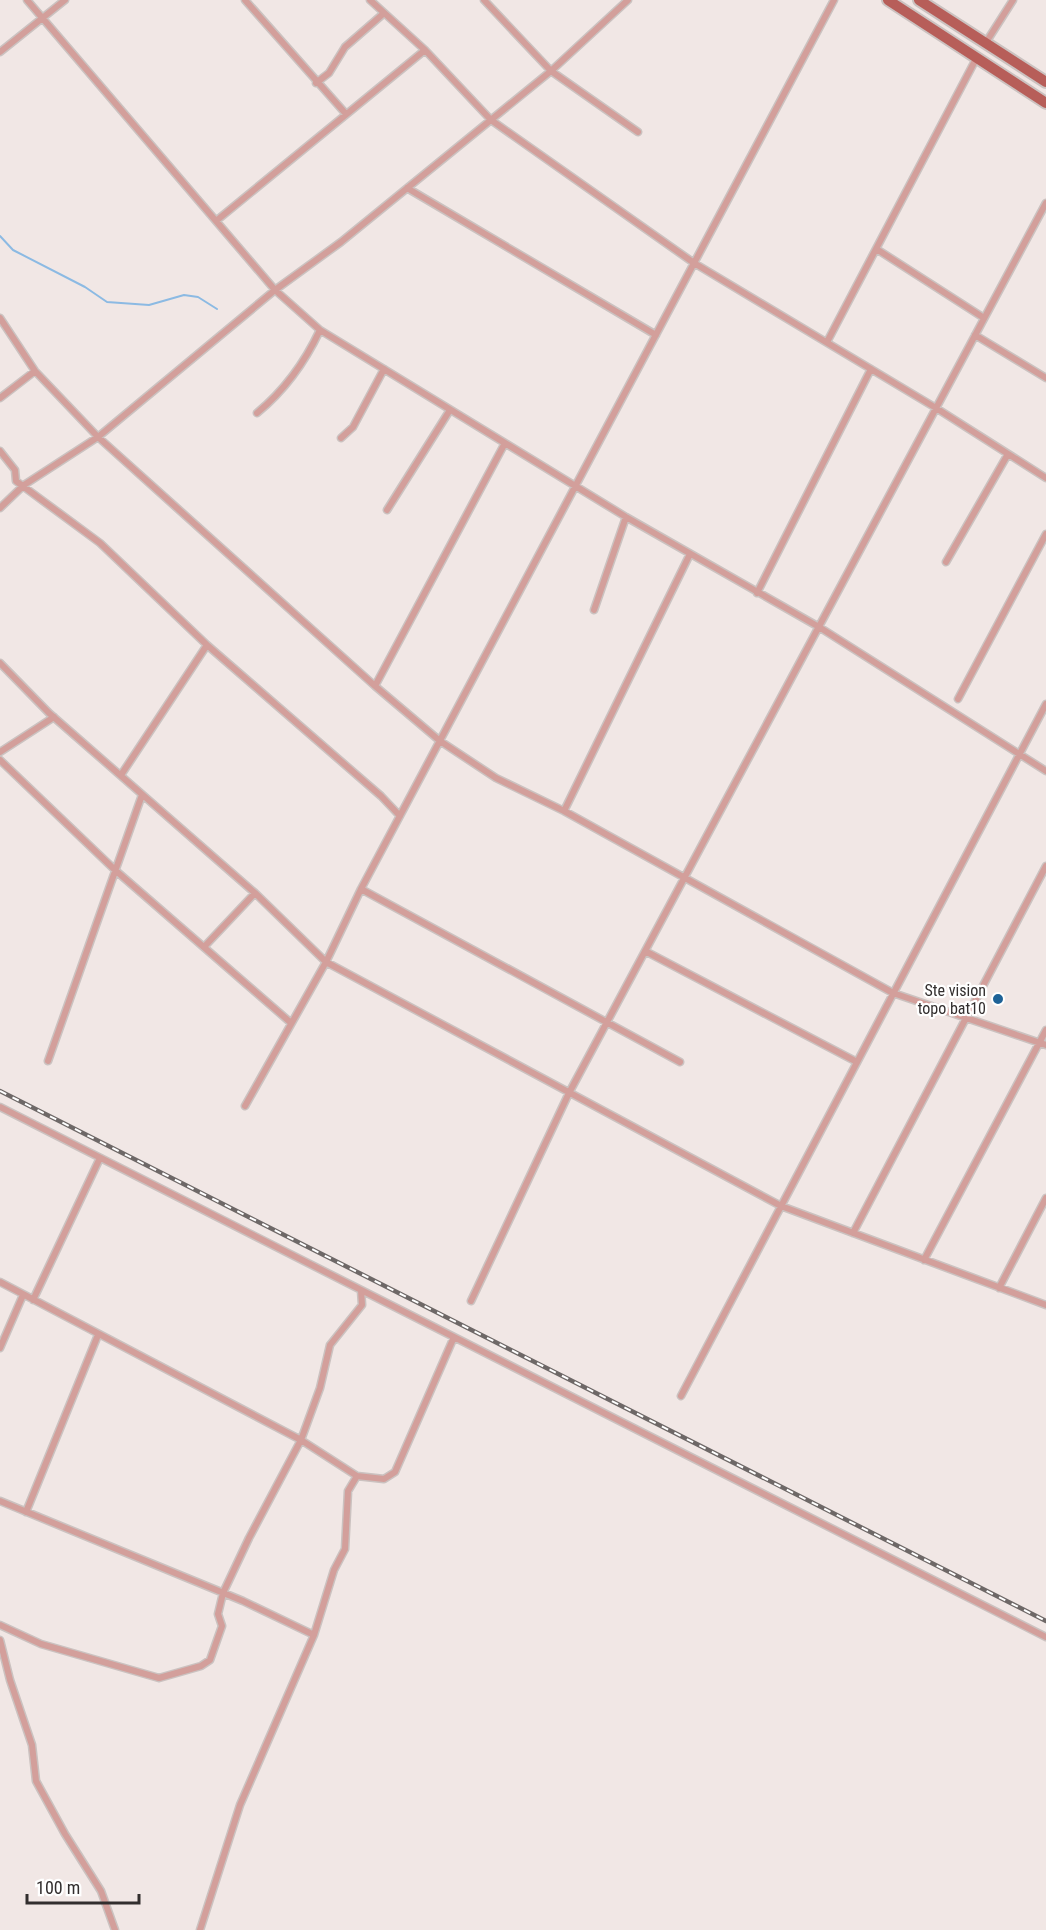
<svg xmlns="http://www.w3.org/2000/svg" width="1046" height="1930" viewBox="0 0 1046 1930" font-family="'Roboto Condensed',sans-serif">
  <rect width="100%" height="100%" fill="#f1e7e5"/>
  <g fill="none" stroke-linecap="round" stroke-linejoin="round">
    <path stroke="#8cbae3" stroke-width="2" d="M0,236L13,250L85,287L107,302L149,305L184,295L198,297L217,309"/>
    <defs>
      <path id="minor" d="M27,0L216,221
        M245,0L346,114
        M370,0L425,50L491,120L694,263L936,408L1046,478
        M484,0L551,71L638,132
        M985,44L1013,0
        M425,50L216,221L275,290L320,330L626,517L819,627L1046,771
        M0,52L65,0
        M316,83L329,73L345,47L383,14
        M407,188L656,335
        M878,250L984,318
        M0,318L35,371L98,437L375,686L440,741L496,778L564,811L893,993L1046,1045
        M975,335L1046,378
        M827,342L976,59
        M0,398L35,371
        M257,413C285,390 305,362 320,330
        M341,438L353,427L384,369
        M0,451L15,470L16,481L100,543L207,645L381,796L400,816
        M0,508L24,485L98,437L275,290L341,242L551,71L628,0
        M387,510L450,410
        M946,562L1008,454
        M757,593L871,369
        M594,610L626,517
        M0,663L49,713L255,893L326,962L781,1206L1046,1305
        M375,686L505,443
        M958,699L1046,534
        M0,752L54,717
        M0,760L115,870L290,1022
        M121,775L207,645
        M564,811L690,554
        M361,889L680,1062
        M204,947L255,893
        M645,951L857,1062
        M48,1061L142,795
        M245,1106L326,962L361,889L834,0
        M0,1107L1046,1637
        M853,1233L1046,866
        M924,1260L1046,1030
        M0,1282L301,1440L357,1476L384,1479L395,1472L454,1337
        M999,1288L1046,1198
        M33,1300L100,1158
        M471,1301L569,1093L1046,203
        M0,1348L23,1295
        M681,1396L1046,704
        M0,1501L243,1601L314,1635
        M26,1512L98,1335
        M0,1625L41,1644L159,1678L201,1666L210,1660L222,1626L218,1614L223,1593L249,1538L301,1440L320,1388L330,1345L362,1305L361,1290
        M0,1640L10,1680L32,1745L36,1781L65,1834L101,1891L115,1930
        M200,1930L240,1805L314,1635L334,1570L345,1549L348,1491L357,1476"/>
      <path id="primary" d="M888,0L1046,103
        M919,0L1046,82"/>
    </defs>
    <use href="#minor" stroke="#cbc2c0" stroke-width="9"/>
    <use href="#primary" stroke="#cbc2c0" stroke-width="14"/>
    <use href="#minor" stroke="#d39f9b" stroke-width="6"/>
    <use href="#primary" stroke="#b75e59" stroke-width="10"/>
    <defs>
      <path id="rail" d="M0,1091L1046,1621"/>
    </defs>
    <use href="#rail" stroke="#6e6867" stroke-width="4.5"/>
    <use href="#rail" stroke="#fff" stroke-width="2" stroke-dasharray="7" stroke-linecap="butt"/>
  </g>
  <circle fill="#1e6297" stroke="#fff" stroke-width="2" cx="998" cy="999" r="6"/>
  <g text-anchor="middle" stroke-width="4.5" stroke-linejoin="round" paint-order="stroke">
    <g font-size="16" fill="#322e2e" stroke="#fff" text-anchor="end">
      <text x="986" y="996">Ste vision<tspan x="986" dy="18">topo bat10</tspan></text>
    </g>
  </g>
  <path d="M27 1894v9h112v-9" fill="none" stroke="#322e2e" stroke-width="3"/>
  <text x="36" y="1894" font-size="18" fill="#322e2e" stroke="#ffffff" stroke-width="4.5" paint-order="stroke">100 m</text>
</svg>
